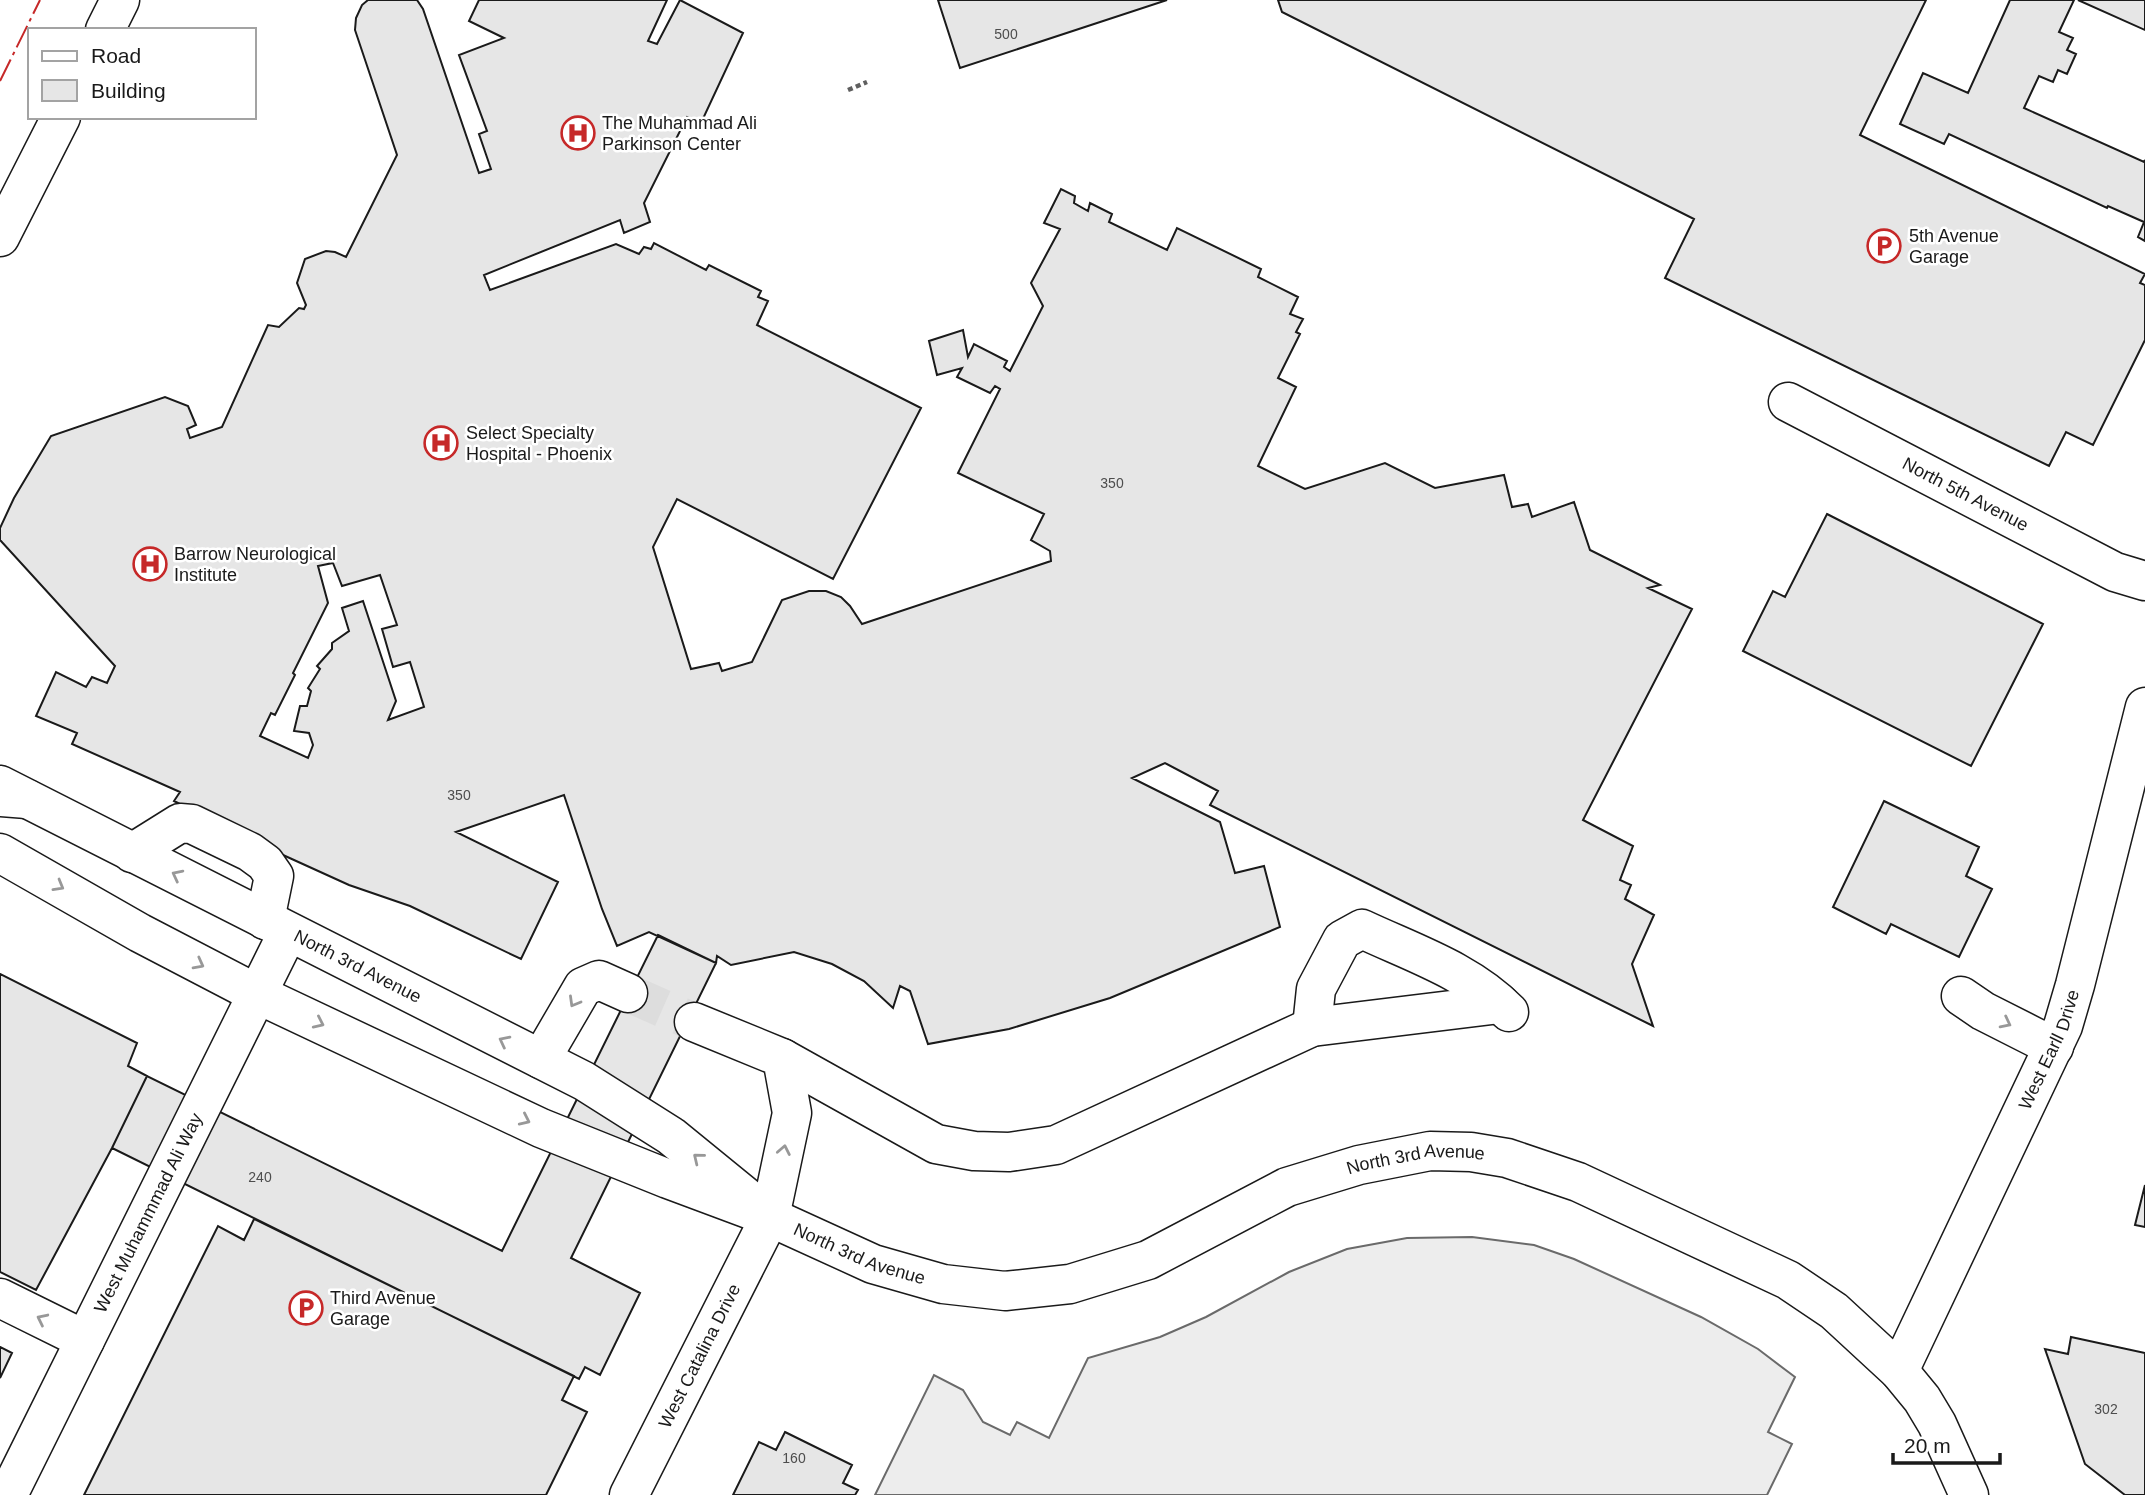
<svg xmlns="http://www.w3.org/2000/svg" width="2145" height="1495" viewBox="0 0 2145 1495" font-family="Helvetica,sans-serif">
  <rect width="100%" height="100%" fill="#fff"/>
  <path fill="#ededed" stroke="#6a6a6a" stroke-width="2" d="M1472,1237L1534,1245L1574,1259L1701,1317L1758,1349L1795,1377L1768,1432L1792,1444L1767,1495H875L934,1375L963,1390L983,1422L1010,1435L1017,1422L1049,1438L1088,1358L1160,1337L1206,1317L1289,1272L1347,1249L1407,1238Z"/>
  <path fill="#e6e6e6" stroke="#1a1a1a" stroke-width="2" fill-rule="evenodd" d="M368,0H417L423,9L479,173L491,169L479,134L487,131L459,55L504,38L469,21L479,0H667L648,41L657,44L680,0L743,33L701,123L687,117L644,203L650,222L624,233L620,220L484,275L490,290L616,244L639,254L644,247L651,249L654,243L706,270L709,265L761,291L758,297L768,301L757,325L921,408L833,579L677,499L653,547L691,669L719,663L722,671L752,662L782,600L809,591H826L841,597L850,606L862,624L1051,561L1050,551L1031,540L1044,514L958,473L1000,389L995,386L990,393L957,377L962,368L937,375L929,341L963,330L968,357L974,344L1007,361L1004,367L1010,371L1043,306L1031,283L1060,229L1044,223L1061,189L1075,196L1074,203L1088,211L1090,203L1112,214L1109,222L1167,250L1177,228L1261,269L1258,277L1298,297L1290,314L1303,319L1296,332L1300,334L1278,378L1296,387L1258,466L1305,489L1385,463L1435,488L1504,475L1512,507L1528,504L1532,517L1574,502L1590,550L1660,585L1648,588L1692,609L1583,820L1633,846L1620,880L1631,885L1625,899L1654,915L1632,964L1653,1026L1210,805L1218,791L1165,763L1132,778L1220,822L1235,873L1264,866L1280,927L1110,998L1009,1029L928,1044L910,991L900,986L893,1008L864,981L832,964L794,952L731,965L717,956L716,963L649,932L617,946L602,909L564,795L456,832L558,882L521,959L410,906L349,885L261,845L174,801L180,792L72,744L77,733L36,716L56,672L86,687L92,677L107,683L115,666L0,540V528L14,498L51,436L165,397L188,406L196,425L187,429L190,438L222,427L268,325L279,327L299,308L304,309L306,305L297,283L305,259L326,251L335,252L346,257L397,155L355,30L356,18L362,5ZM333,563L342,586L380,575L397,625L382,629L393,667L410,662L424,707L388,720L396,701L363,601L342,608L349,631L332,643V649L317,666L320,669L308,688L311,691L307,706H300L294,731L309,733L313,745L308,758L260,736L271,713L275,715L295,675L293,673L328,603L318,566Z
    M938,0H1167L960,68Z
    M1278,0H1926L1860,135L2145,274L2140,283L2145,285V340L2093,445L2066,432L2049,466L1665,278L1694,219L1282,12Z
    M2010,0H2074L2059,32L2073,38L2067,50L2076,54L2067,74L2058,70L2053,82L2039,76L2024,108L2144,162L2145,160V241L2138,237L2144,222L2108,206L2107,208L1949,134L1944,144L1900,124L1923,73L1968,93Z
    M2078,0H2145V30Z
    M1827,514L2043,624L1971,766L1743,651L1773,591L1785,597Z
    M1884,801L1979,847L1966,876L1992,889L1959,957L1891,924L1886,934L1833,907Z
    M658,935L716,963L571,1258L640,1293L600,1375L585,1367L579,1379L112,1148L147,1076L502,1251Z
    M0,974L137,1043L128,1066L147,1076L112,1148L36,1290L0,1272Z
    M2145,1185V1227L2135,1225Z
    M254,1219L574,1376L562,1400L587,1412L546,1495H84L218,1226L244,1240Z
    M2071,1337L2145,1353V1495H2125L2085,1464L2045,1349L2068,1354Z
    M0,1347L12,1353L0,1378Z
    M785,1432L852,1465L843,1483L858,1490L855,1495H733L759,1442L776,1450Z"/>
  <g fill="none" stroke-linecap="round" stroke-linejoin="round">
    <path stroke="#ddd" stroke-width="38" stroke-dasharray="38 19" stroke-linecap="butt" d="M628,993L694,1022"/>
    <defs>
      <g id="minor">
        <path id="s1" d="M1788,402L2115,572L2145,581"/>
        <path id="s2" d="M0,785L584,1081L671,1136L747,1198"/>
        <path id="s3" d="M0,853L140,933L257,994L541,1128L668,1179L770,1217L873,1264L943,1284L1005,1291L1070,1284L1148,1260L1287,1187L1359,1165L1430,1151L1471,1152L1507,1158L1578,1182L1788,1280L1834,1311L1899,1371L1922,1399L1937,1424L1969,1495"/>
        <path d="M132,853L180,823L192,824L250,852L265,863L274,876L265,920"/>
        <path d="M1961,996L1983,1011L2054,1047"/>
        <path d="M1312,1027L1316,989L1342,940L1362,929C1413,953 1469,971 1509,1012"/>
        <path d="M782,1058L936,1144L974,1151L1009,1152L1056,1145L1312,1027L1500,1004"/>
        <path d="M541,1059L583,987L599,980L628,993"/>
        <path d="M0,1298L85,1340"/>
        <path id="s4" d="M1899,1371L2063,1026L2075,985L2145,707"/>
        <path id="s5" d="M8,1495L288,932"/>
        <path id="s6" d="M629,1495L770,1217L792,1113L782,1058L694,1022"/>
      </g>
      <path id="major" d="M105,30L120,0
        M0,237L61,117
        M0,797L27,799"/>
    </defs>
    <use href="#minor" stroke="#1a1a1a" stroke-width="41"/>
    <use href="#major" stroke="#1a1a1a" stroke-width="41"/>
    <path stroke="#5f5f5f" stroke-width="4.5" stroke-dasharray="5 3.5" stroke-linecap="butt" d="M848,90L867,82"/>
    <use href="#minor" stroke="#fff" stroke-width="38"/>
    <use href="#major" stroke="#fff" stroke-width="38"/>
    <path stroke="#c62828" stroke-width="2" stroke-dasharray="24 5 3.5 5" stroke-linecap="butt" d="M0,81L40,0"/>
  </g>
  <defs><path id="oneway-chevron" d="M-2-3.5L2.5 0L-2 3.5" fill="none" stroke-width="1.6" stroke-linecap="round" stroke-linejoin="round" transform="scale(1.75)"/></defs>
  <g stroke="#989898">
    <use href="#oneway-chevron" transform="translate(177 875) rotate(-153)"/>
    <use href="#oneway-chevron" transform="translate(59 886) rotate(30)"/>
    <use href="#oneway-chevron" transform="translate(199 964) rotate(28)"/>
    <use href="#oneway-chevron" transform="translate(574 1002) rotate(120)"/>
    <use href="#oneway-chevron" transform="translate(319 1023) rotate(25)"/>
    <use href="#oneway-chevron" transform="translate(2006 1023) rotate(27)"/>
    <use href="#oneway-chevron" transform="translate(504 1041) rotate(-153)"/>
    <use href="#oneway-chevron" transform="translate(525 1120) rotate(25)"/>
    <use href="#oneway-chevron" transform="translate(784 1150) rotate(-79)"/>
    <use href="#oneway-chevron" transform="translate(698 1158) rotate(-141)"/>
    <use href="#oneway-chevron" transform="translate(42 1319) rotate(-154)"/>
  </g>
  <defs>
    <symbol id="hospital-ring" viewBox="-11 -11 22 22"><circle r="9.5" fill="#fff" stroke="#c62828" stroke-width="1.5"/><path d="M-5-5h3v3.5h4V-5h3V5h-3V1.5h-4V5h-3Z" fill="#c62828"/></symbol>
    <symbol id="parking-ring" viewBox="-11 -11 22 22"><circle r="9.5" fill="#fff" stroke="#c62828" stroke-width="1.5"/><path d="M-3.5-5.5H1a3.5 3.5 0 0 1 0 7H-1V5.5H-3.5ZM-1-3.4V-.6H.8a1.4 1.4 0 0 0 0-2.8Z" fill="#c62828"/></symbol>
  </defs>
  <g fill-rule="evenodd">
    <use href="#hospital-ring" x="559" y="114" width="38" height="38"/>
    <use href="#parking-ring" x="1865" y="227" width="38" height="38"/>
    <use href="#hospital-ring" x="422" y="424" width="38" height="38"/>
    <use href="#hospital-ring" x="131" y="545" width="38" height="38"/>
    <use href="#parking-ring" x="287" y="1289" width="38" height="38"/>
  </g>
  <g text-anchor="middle" stroke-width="5" stroke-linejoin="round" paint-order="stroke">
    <g font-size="14" fill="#4d4d4d">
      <text x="1006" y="39">500</text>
      <text x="1112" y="488">350</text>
      <text x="459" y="800">350</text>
      <text x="260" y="1182">240</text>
      <text x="2106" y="1414">302</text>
      <text x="794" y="1463">160</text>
    </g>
    <g font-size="18" fill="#1a1a1a" stroke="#fff" text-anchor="start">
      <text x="602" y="129">The Muhammad Ali<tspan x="602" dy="21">Parkinson Center</tspan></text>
      <text x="1909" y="242">5th Avenue<tspan x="1909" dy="21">Garage</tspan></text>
      <text x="466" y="439">Select Specialty<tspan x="466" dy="21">Hospital - Phoenix</tspan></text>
      <text x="174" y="560">Barrow Neurological<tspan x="174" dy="21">Institute</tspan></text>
      <text x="330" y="1304">Third Avenue<tspan x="330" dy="21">Garage</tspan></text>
    </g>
    <g font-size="18" fill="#1a1a1a" stroke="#fff">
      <text dy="6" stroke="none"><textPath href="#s1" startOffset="200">North 5th Avenue</textPath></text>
      <text dy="6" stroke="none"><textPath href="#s2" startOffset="401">North 3rd Avenue</textPath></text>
      <text dy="6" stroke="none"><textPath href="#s4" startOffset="355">West Earll Drive</textPath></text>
      <text dy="6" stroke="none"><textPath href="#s3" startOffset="1538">North 3rd Avenue</textPath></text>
      <text dy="6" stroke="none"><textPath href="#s5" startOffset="315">West Muhammmad Ali Way</textPath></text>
      <text dy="6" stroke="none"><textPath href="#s3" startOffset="950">North 3rd Avenue</textPath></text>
      <text dy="6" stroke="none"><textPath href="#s6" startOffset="156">West Catalina Drive</textPath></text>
    </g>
  </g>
  <rect x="28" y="28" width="228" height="91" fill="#ffffff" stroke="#a3a3a3" stroke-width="2"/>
  <rect x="42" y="51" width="35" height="10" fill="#ffffff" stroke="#a3a3a3" stroke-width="2"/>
  <text x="91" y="63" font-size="21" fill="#1a1a1a">Road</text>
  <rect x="42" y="80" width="35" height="21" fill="#e6e6e6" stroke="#a3a3a3" stroke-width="2"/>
  <text x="91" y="98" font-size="21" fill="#1a1a1a">Building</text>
  <path d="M1893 1453v10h107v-10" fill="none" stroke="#1a1a1a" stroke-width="3.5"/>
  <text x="1904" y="1453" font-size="21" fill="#1a1a1a" stroke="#ffffff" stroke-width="5" paint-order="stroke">20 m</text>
</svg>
